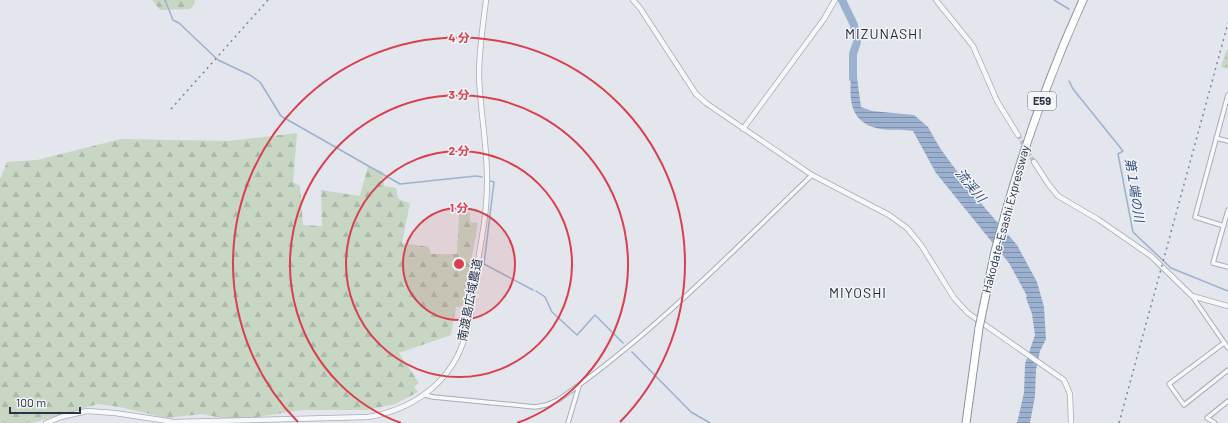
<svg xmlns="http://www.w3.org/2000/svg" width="1228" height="423" viewBox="0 0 1228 423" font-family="Barlow,'Noto Sans JP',sans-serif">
  <defs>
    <pattern id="forest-firs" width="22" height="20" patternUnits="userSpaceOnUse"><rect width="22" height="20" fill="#c7d7c4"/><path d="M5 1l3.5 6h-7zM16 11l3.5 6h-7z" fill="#abb9aa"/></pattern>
    <pattern id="park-dots" width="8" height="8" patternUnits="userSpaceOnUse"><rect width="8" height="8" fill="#c7d7c4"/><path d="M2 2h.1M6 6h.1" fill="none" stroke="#abb9aa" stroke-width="1.8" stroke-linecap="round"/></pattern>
    <pattern id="water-rules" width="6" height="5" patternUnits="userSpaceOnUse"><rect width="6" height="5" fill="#9cb1cf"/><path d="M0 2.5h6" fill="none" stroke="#7f91aa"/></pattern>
  </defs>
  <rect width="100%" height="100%" fill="#e3e6ec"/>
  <path fill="url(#forest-firs)" d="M152,0H195L194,5L190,9L160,10Z
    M297,133L293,182L300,186L303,225L322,226L321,190L360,196L368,166L383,172L384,186L396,188L398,199L410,203L402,243L429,247L431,254H457L459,214L470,212V222L478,223L463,306L456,307L451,335L399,353L419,383L414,387L418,392L395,404L366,410H302L245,419H226L202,414L166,418L120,407L98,404L32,423H0V179L7,162L37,160L121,139L229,141Z"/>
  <path fill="url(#park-dots)" d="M1228,49V69L1221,67L1226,51Z"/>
  <path fill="url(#water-rules)" d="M852,66L856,70L861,107L872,111L914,115L928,127L940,148L953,166L985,208L1017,245L1037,282L1044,307L1046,339L1040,351L1036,370L1035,396L1030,423H1017L1024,393L1025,364L1035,335L1032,314L1026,298L1027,296L1009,263L936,173L913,131C901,129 888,131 876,128C845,120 850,91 852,66Z"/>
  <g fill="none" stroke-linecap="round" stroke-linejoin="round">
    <path stroke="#9cb1cf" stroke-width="1.5" d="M165,0L173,20L179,23L218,60L250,75L260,82L281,116L400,184L476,176L482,177
      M1054,0L1069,9
      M1069,81L1073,89L1123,151L1118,154L1133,232L1171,268L1228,291
      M490,181L494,182L484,264L533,290
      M536,291L545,297L552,312L577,335L595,315L623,343
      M632,352L691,412L710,423"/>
    <path stroke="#9cb1cf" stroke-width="8" d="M842,0L854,25L857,42L853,54V78"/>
    <path stroke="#bec2cb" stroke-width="4.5" stroke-dasharray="4.5 2" stroke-linecap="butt" d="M1018,135L1034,162"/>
    <defs>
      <path id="minor" d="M1216,138L1228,141
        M1228,210L1213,263L1228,267
        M1224,226L1195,217L1228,95
        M1192,296L1228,348
        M1224,343L1169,384L1184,405L1228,370
        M425,395L433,397L535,407L546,405L558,400C652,335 731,253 812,175
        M568,423L579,386
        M1215,423L1207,418L1228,401"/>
      <path id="tertiary" d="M633,0L640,8L696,94L706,103L812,175L889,215L907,228L921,245L954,298L968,313L1064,380L1070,394L1071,423
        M936,0L973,46L997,101L1018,135
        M743,129L824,19L835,0
        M1034,162L1049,185L1058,196L1099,220L1151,256L1192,296L1228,306
        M46,423L61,417L87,411L115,413L174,422L368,417C411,410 448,385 463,343C471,320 473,295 476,271C481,243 487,213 487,184C488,148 480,112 479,75C479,50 483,25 486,0"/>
      <path id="motorway" d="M1008,204C1028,135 1053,66 1083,0
        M966,423L979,328"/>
    </defs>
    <use href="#minor" stroke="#a7acb7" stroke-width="5.5"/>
    <use href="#tertiary" stroke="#a7acb7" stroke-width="6"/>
    <use href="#motorway" stroke="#8992a4" stroke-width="9"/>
    <use href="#minor" stroke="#f7f8fa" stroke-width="3.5"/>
    <use href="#tertiary" stroke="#f7f8fa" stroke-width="4.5"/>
    <use href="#motorway" stroke="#fff" stroke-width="7"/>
    <path stroke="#7b8497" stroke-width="1.5" stroke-dasharray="2 4" stroke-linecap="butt" d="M171,109L268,0
      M1119,423L1228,23"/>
    <defs>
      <path id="motorway-bridge" d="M979,328L995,251L1008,204"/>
    </defs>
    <use href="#motorway-bridge" stroke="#8992a4" stroke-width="9" stroke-linecap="butt"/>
    <use href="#motorway-bridge" stroke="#fff" stroke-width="7"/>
  </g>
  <circle cx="459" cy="264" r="56" fill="#d9404e" fill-opacity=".12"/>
  <g fill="none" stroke="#d9404e" stroke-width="2">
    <circle cx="459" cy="264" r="56"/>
    <circle cx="459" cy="264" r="113"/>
    <path d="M401 423A169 169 0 1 1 517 423"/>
    <path d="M298 422A226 226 0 1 1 620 422"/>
  </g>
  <g text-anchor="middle" stroke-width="3" stroke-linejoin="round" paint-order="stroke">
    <rect fill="#f3f5f9" stroke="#666c7c" stroke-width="1" x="1028" y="92" width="28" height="18" rx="3"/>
    <g font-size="11" font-weight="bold" fill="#293246">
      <text x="1042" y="105">E59</text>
    </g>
    <g font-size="12" fill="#293246" stroke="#f3f5f9">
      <text transform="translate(1006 219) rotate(-75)" y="4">Hakodate-Esashi Expressway</text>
      <text transform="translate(470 300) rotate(-79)" y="4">南渡島広域農道</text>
    </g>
    <g font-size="13" font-style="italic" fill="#304e7e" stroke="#f3f5f9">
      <text transform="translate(971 185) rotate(50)" y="5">流渓川</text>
      <text transform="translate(1135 190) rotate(81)" y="5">第１端の川</text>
    </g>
    <g font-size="14" letter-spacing="1" fill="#1b2337" stroke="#f3f5f9">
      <text x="884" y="39">MIZUNASHI</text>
      <text x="858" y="298">MIYOSHI</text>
    </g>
  </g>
  <circle cx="459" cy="264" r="6" fill="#d9404e" stroke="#f3f5f9" stroke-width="2"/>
  <g font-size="12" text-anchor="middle" font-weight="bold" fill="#d9404e" stroke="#f3f5f9" stroke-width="3" stroke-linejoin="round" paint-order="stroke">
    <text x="459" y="42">4 分</text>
    <text x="459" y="99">3 分</text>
    <text x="459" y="155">2 分</text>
    <text x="459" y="212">1 分</text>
  </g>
  <path d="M10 407v6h70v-6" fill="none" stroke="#293246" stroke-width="2"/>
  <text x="16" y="407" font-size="12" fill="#293246" stroke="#f3f5f9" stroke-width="3" paint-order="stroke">100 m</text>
</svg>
